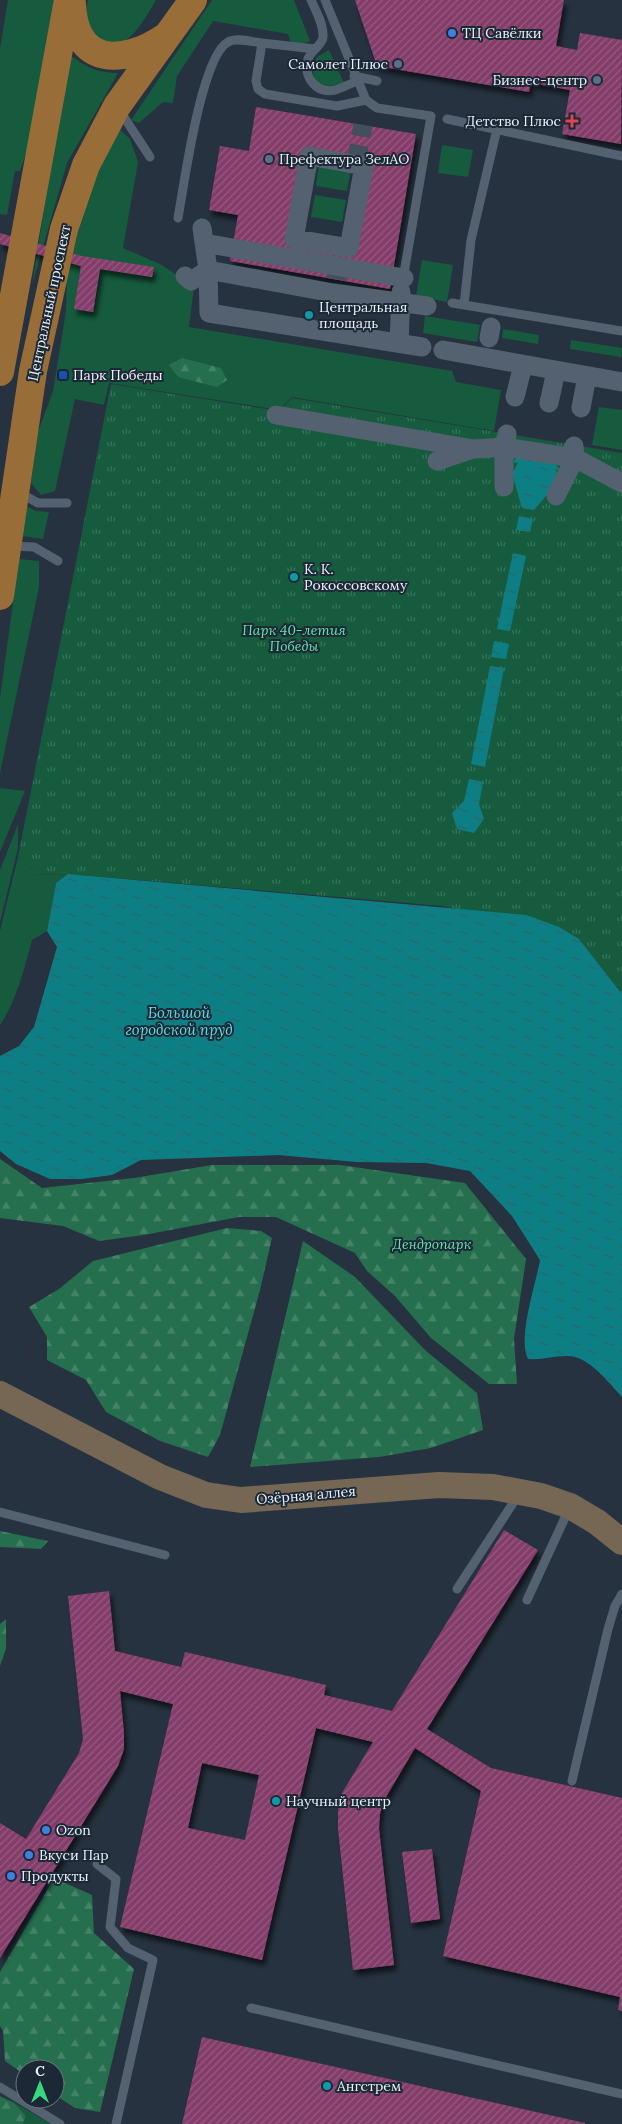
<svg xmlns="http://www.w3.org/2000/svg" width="622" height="2124" viewBox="0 0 622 2124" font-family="Lora,serif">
  <defs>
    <pattern id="forest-firs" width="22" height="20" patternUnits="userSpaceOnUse" patternTransform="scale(1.25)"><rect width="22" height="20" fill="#256e4e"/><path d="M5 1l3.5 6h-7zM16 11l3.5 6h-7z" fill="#458368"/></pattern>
    <pattern id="park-tufts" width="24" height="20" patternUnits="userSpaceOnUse" patternTransform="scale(1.25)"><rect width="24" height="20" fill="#165b3e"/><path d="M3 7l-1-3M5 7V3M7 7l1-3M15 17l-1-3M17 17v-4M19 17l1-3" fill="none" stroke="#38735b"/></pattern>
    <pattern id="water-ripples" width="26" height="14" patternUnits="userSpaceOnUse" patternTransform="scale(1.25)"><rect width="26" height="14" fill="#0d7f84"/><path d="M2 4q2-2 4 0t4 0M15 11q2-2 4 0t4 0" fill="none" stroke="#27666a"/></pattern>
    <pattern id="building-hatch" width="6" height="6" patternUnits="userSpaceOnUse" patternTransform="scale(1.25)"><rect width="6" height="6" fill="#843d6a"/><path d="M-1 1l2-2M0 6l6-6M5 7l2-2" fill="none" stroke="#955a80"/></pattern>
    <filter id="shadow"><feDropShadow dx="3" dy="5.5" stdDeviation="2.5" flood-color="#0009"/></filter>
  </defs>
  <rect width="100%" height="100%" fill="#263240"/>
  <path fill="#165b3e" d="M8,0H55L29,144L20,171H15L7,215L0,214V49Z
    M88,0H156C145,18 126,58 99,40C93,36 88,27 84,21Z
    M212,0H294L310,41L292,46L288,34L213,21L177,76L173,103L163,102L139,123L131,120Z
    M329,50L344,83L325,87L315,81L312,67L317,57Z
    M69,54C85,67 98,73 118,73L67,163L32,285Z
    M118,128L130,139L138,162L123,248L162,265L194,287L189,327L452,371L456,382L501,390L494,431L292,397L279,410L109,383L104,405L75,399L55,491L41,495L31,483L38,432L53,391L66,311L67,272L77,228L93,176Z
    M442,145L473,150L468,177L438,173Z
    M319,163L351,169L347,191L316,186Z
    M315,195L346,200L342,222L311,217Z
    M422,260L453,265L447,302L416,296Z
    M425,316L480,325L477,342L423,333Z
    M503,329L539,335L538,344L502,338Z
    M571,340L622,348L621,357L570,349Z
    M599,407L622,410V450L592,445Z
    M26,506L36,511L49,512L43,539L22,536Z
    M19,559L39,561V587L0,773V698Z
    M0,788L25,791L0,852Z
    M18,824V848L0,922V870Z
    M18,857L29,875L68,874L56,883L47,931L32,940C24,969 17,1000 0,1025V931Z
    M0,2094L51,2124H23L26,2116L14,2103Z"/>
  <path fill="url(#forest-firs)" d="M182,358L221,368L227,380L217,387L178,377L169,365Z
    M0,1159L42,1188L134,1178L212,1165H340L465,1183L526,1259L514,1339L517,1384H489L431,1338L395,1296L367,1271L355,1253L276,1217H239L144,1235L99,1241L63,1226L0,1218Z
    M227,1228L261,1231L272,1238L260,1290L220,1435L208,1457L160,1441L106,1412L86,1380L47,1360V1337L29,1307L59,1289L93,1261Z
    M303,1241L355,1277L425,1350L477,1393L483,1430L431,1448L379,1457L250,1467Z
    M0,1531L48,1541L41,1549L0,1547Z
    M6,1619V1648L0,1666V1624Z
    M54,1878L92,1895L94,1933L134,1969L100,2112L75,2108L55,2095V2069H25V2075L5,2061L3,2031L0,2026V1972Z
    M0,2096L14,2103L26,2116L23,2124H0Z"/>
  <path fill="url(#park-tufts)" d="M111,384L279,411L292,398L622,453V994L579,939L443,906L68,874L29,875L18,857Z"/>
  <path fill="url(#water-ripples)" d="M518,456L555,462L559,470L556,469L558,482L534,510L522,508L512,473L518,463L513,462Z
    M519,516L533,519L530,532L516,530Z
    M513,553L526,556L510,631L497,629Z
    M494,641L509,644L506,659L491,657Z
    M490,666L504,668L485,767L471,764Z
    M469,779L483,782L479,804L484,819L474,833L457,829L452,813L464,801Z
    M68,874L526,915L559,927L579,939L622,994V1397C609,1383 588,1355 567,1356C553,1356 542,1360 528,1359C517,1338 536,1284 540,1260L512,1216L470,1171L426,1163L357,1162L278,1155L141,1160L112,1175L82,1179H50L16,1164L0,1151V1056L19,1046L34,1027L57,947L47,931L56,883Z"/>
  <path fill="url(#building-hatch)" fill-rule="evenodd" filter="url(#shadow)" d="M355,0H564L556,46L577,50L580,33L622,40L621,144L562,134L570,90L531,83L529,92L377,66Z
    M256,107L416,134L390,289L230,261L238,215L209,210L220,146L249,151ZM309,156L364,166L349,248L294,239Z
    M0,233L82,256L154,267L152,277L100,269L93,312L74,309L81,266L0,244Z
    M504,1530L538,1550L427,1729L491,1768L622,1798V2011L618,2010L620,1997L443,1956L481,1791L415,1748L383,1802L380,1814L379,1828L394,1965L353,1970L338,1829V1811L342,1793L373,1742L316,1728L262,1960L120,1927L173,1704L120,1691L124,1733V1749L118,1766L0,1958V1823L26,1839L79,1753L83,1739L68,1596L109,1591L115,1651L181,1667L185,1652L326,1685L324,1695L392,1711ZM202,1763L259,1775L245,1840L188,1828Z
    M432,1849L440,1919L411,1923L402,1852Z
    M202,2037L585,2123V2124H182Z"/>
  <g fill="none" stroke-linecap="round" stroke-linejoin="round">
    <path stroke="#434f5c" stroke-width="19" stroke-dasharray="19 9" stroke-linecap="butt" d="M356,164L363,125
      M336,279L342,247"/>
    <path stroke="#536170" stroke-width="9" d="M311,0C316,11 324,25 323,37C322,46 311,50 308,59C303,77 316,94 335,90C342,88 350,84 357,81
      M325,0L366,100L377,108L431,116L403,279
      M315,49L262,43L256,81L258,89L265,94L337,106L366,100
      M354,76L377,81
      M120,111L150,157
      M447,119L622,156
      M178,218C184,185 201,57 228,42C237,37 252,42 262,43
      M452,303L622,331
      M464,305L471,240L497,129
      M18,492L38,503H67
      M10,546L34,547L58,561
      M0,1512L165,1555
      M457,1589L519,1494
      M527,1600L569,1509
      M572,1781L608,1629L615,1606L622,1594
      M97,1864L116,1879L110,1927L128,1948L153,1960L116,2124
      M251,2008L622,2094
      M0,2087L60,2124"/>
    <path stroke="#536170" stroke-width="19" d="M309,156L364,166L349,248L294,239Z
      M202,228L208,270L209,313L422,347
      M204,243L404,278
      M185,276L191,281L208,270L333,293L427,306
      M489,338L491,327
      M399,343L401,292
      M443,350L622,382
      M515,397L523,365
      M549,403L556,371
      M581,408L587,376
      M276,415L474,449L504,447L575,458L622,483
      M437,461L470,450
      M504,487V447L507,434
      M556,496L575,458L574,446"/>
    <path stroke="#766754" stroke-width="26" d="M0,1394L160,1477L206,1495L241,1500L439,1485L493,1487L541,1496L570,1506L597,1522L622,1542"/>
    <path stroke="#996d38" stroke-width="28" d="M72,4C75,66 122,66 165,37
      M0,372L68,0
      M0,596L33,371L64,229L86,165L117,106L193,0"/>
  </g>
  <g fill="#3f7fe0" stroke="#1c2835" stroke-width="2">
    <circle cx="452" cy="33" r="5"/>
    <circle cx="46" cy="1830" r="5"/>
    <circle cx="29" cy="1855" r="5"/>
    <circle cx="11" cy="1876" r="5"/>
  </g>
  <g fill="#5c6f8a" stroke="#1c2835" stroke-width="2">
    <circle cx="398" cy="64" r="5"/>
    <circle cx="597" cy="80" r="5"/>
    <circle cx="269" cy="159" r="5"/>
  </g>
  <path fill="#e0444e" stroke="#1c2835" stroke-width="2" d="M569.5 113.5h5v5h5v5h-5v5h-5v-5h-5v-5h5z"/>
  <g fill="#0f9aa8" stroke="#1c2835" stroke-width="2">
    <circle cx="309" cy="315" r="5"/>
    <circle cx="294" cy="577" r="5"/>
    <circle cx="276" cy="1801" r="5"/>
    <circle cx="327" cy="2086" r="5"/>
  </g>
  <rect fill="#1a4fb4" stroke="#1c2835" stroke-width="2" x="58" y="370" width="10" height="10" rx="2.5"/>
  <g text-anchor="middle" stroke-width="4" stroke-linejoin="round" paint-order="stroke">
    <g font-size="14" fill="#e9f1fa" stroke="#1c2835" text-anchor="start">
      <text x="462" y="38">ТЦ Савёлки</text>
      <text x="388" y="69" text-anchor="end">Самолет Плюс</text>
      <text x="587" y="85" text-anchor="end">Бизнес-центр</text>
      <text x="561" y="126" text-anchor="end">Детство Плюс</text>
      <text x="279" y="164">Префектура ЗелАО</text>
      <text x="319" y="312">Центральная<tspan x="319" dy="16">площадь</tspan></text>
      <text x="73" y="380">Парк Победы</text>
      <text x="304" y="574">К. К.<tspan x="304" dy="16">Рокоссовскому</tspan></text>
      <text x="286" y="1806">Научный центр</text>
      <text x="56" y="1835">Ozon</text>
      <text x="39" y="1860">Вкуси Пар</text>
      <text x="21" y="1881">Продукты</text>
      <text x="337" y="2091">Ангстрем</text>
    </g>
    <g font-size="14" fill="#e9f1fa" stroke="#1c2835">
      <text transform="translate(49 303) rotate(-78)" y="5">Центральный проспект</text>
      <text transform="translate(306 1495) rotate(-5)" y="5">Озёрная аллея</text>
    </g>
    <g font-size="14" font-style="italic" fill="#65e5aa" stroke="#1c2835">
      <text x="294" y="635">Парк 40-летия<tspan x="294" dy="16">Победы</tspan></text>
      <text x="432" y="1249">Дендропарк</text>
    </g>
    <g font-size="15" font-style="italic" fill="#5adde3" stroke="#1c2835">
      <text x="179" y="1018">Большой<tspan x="179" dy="17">городской пруд</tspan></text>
    </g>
  </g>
  <g transform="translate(40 2084)"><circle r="24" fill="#1c2835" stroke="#6e7884"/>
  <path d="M0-4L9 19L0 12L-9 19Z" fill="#36d881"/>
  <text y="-8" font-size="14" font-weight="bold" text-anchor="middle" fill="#e9f1fa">С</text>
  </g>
</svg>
